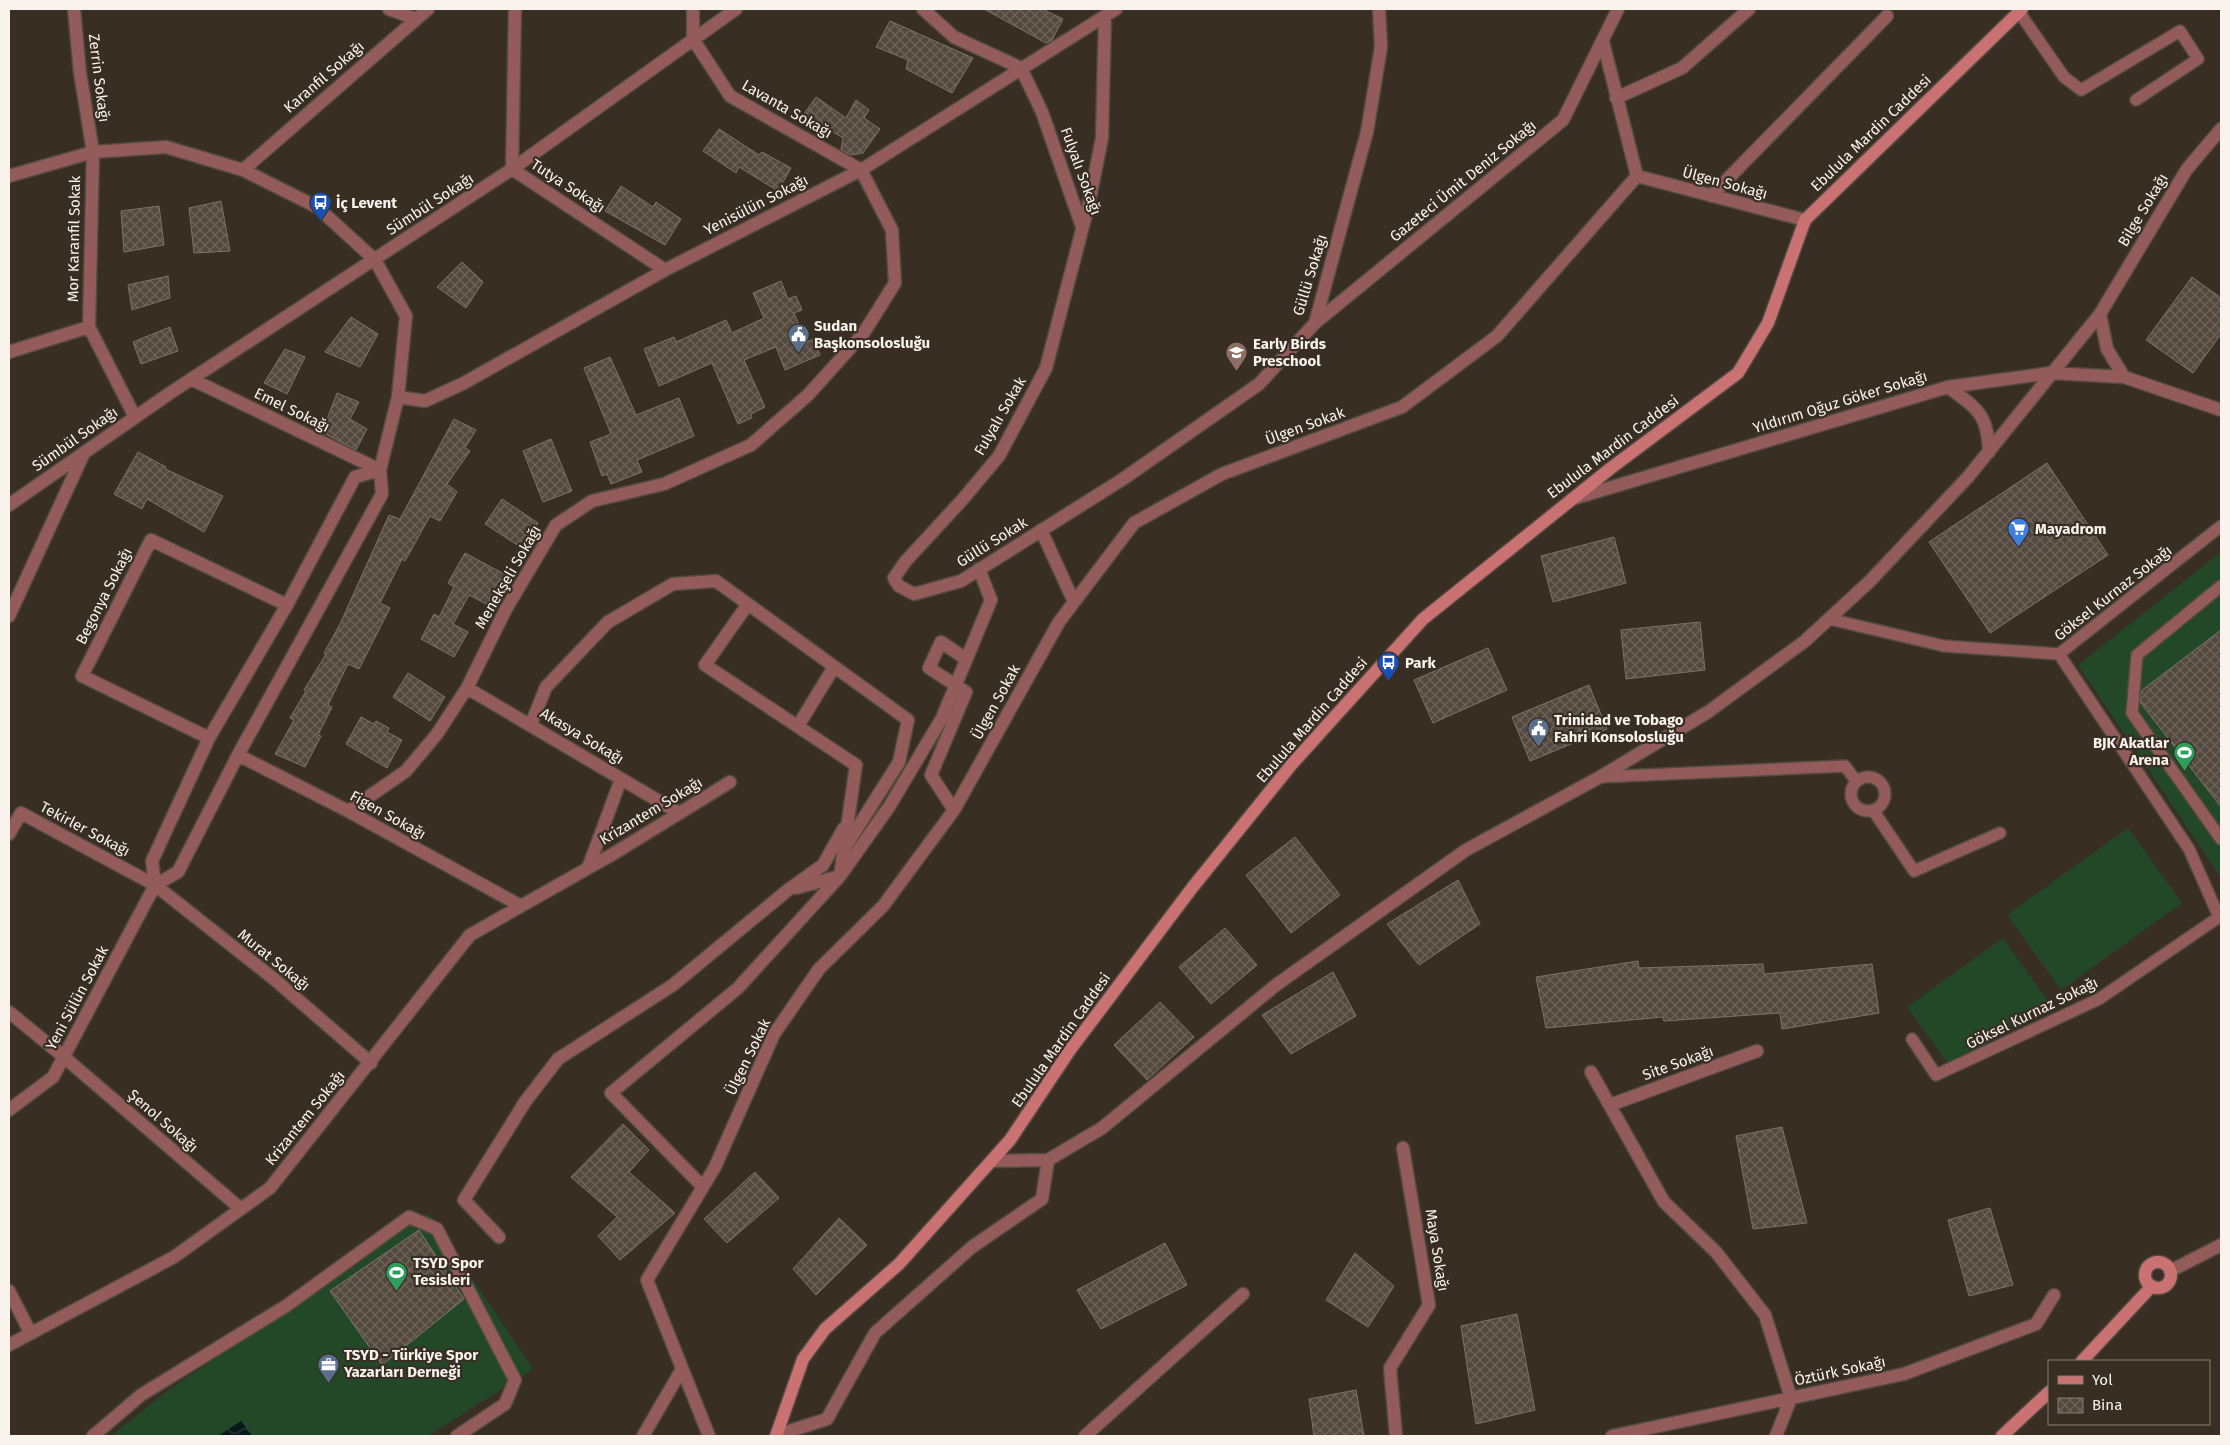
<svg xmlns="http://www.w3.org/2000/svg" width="2230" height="1445" viewBox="0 0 2230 1445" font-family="'Fira Sans',sans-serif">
  <defs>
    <pattern id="water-waves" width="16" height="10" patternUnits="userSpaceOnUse" patternTransform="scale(1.25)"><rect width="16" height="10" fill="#09181a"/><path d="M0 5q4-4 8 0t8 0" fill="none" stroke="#2e3a3c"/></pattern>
    <pattern id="building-cross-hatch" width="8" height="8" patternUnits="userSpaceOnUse" patternTransform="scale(1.25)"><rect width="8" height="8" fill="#54493f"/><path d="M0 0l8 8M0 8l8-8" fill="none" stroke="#6e645b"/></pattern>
  </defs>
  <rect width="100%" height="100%" fill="#382e24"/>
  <path fill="#234827" d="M2221,552V878L2078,665Z
    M2128,828L2182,903L2061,990L2007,915Z
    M2003,938L2047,1000L1952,1069L1907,1007Z
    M428,1213L533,1369L428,1436H111L166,1392Z"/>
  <path fill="url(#water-waves)" d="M241,1421L252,1436H218Z"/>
  <path fill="url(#building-cross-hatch)" stroke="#7e7267" d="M984,9H1042L1063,19L1052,40L1046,43Z
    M890,21L973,58L952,93L906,69L908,60L876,47Z
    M816,97L846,118L856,100L869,110L864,118L880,129L863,153L851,155L841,150L843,138L804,114Z
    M719,129L759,155L762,152L791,168L778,191L739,167L736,173L703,151Z
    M621,186L653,207L656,202L681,219L665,245L605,211Z
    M221,201L230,251L194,253L189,208Z
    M159,206L164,245L124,252L121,211Z
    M462,262L483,282L466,308L437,287Z
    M168,276L170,298L132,310L128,285Z
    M2192,277L2221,298V334L2193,373L2146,340Z
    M781,281L788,299L796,296L802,310L794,313L806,342L814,339L820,355L785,370L776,347L744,360L765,407L751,414L752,418L738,424L712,363L659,386L644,349L674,337L676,342L726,320L732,333L764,318L753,293Z
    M351,317L378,334L360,367L325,352Z
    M170,327L178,351L141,364L133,342Z
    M285,349L305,357L287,394L264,383Z
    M610,357L636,415L679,398L694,436L637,460L642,472L611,484L607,474L602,476L590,442L611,434L584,368Z
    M337,393L359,402L350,419L367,429L356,450L322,432Z
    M454,419L476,430L465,448L470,451L447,484L457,492L440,521L430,516L405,561L402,559L380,603L390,608L359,669L348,664L328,705L332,707L318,735L321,736L305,767L275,754L294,720L290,718L306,691L304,690L326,654L324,653L340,624L389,515L400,519Z
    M551,439L572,491L543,502L523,451Z
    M138,452L166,467L165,469L223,496L204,532L147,499L142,509L114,494Z
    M2047,463L2108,555L1990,633L1929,542Z
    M502,499L538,523L522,548L485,524Z
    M1614,537L1626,583L1553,602L1541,556Z
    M465,553L506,575L490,606L469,595L453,624L468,632L454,657L421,639L434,614L439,617L454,587L448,583Z
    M1700,622L1705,670L1626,679L1621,630Z
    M2221,630V807L2140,702L2141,691Z
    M1488,648L1507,690L1433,723L1414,680Z
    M408,673L445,697L430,721L393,697Z
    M1589,685L1607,729L1530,761L1512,717Z
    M361,717L374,724L376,721L389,728L387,732L402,740L387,768L346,744Z
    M1295,837L1340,895L1291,933L1246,875Z
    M1458,880L1480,924L1419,965L1387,924Z
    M1225,928L1257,965L1211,1004L1179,967Z
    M1638,961L1639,968L1763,964L1764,974L1872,964L1879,1013L1782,1029L1780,1013L1664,1021L1663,1017L1546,1028L1536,977Z
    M1333,972L1356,1016L1291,1054L1262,1015Z
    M1160,1002L1194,1037L1147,1080L1114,1045Z
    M623,1124L649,1150L629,1172L675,1213L620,1260L598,1236L617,1217L571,1177Z
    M1782,1127L1807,1223L1753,1229L1736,1136Z
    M755,1172L779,1198L727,1243L704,1219Z
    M1990,1208L2013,1285L1969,1296L1948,1220Z
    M839,1218L867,1245L816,1295L793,1269Z
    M419,1230L464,1299L382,1365L330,1291Z
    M1165,1243L1187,1285L1101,1329L1077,1290Z
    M1355,1253L1394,1286L1368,1327L1326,1300Z
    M1517,1314L1535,1410L1476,1424L1461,1326Z
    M1356,1390L1364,1436H1314L1309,1399Z"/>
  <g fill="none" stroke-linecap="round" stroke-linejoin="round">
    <defs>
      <path id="lane" d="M2019,12L2064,77L2081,90L2180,31L2198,59L2136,100
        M2221,586L2137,655L2132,713L2221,839
        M1829,619L1944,646L2059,654
        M1600,777L1845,766L1856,781
        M1851 794a17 17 0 1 1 34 0a17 17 0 1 1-34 0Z
        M1873,810L1914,871L2000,833
        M1912,1039L1936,1075L2099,999L2219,917L2189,849L2059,654L2221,526"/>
      <path id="street" d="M74,9L80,73L93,152L89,327L135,417
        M389,9L416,19
        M515,9L512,169L665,270
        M923,9L954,37L1021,68L1042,112L1082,227
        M1105,16L1102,138L1089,203L1046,368L999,456L963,499L905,562L894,578L899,586L914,594L961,581L1123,479L1259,384L1315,323L1367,132L1381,47L1379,9
        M1603,42L1637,176
        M1616,98L1682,68L1749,9
        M243,170L428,9
        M9,176L93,152L166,147L243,170L317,207L375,260L406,316L398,397L380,470L382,494L238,755L178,872L155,885
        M1637,176L1805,220
        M1711,196L1887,16
        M2100,314L2107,349L2124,377
        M1315,323L1563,120L1618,9
        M9,352L89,327
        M191,379L380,470
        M1948,387C1976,408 1988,413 1989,452
        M398,397L425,401L464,383L665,270L861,170L1116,9
        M1572,499L1948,387L2050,373L2124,377L2221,410
        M9,505L170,393L512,169L736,9
        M1041,530L1074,602
        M748,604L705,665L856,765L840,876L889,807L942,718L991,600L979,569
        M9,616L84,453
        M467,688L679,813
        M531,724L546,687L608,622L673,584L716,581L908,720L899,762L846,846
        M798,726L834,667
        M209,738L82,676L151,540L287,605
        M238,755L348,811L521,906
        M954,810L931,775L966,692L929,668L941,642L966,659
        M348,811L406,771L437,734L467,688L506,609L556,525L592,501L664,484L751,445L808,395L863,334L895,283L892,230L861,170L730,96L693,39V9
        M9,834L21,813L155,885L274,979L371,1063
        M588,868L621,779
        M155,885L152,861L209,738L287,605L355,477L380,470
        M9,1012L64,1057L241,1209
        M1591,1072L1664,1202L1716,1252L1765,1315L1791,1398L1776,1436
        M1610,1105L1757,1051
        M9,1110L53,1077L155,885
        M993,1161L1048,1160L1102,1128L1276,985L1466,850L1600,777L1708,712L1805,641L1870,581L1968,477L2100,314L2187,169L2221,129
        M703,1187L611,1093L738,988L840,876L796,888
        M499,1237L464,1200L525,1102L558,1059L673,985L788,890L823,865L844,828
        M2170,1271L2221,1245
        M9,1291L30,1332
        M9,1345L174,1257L270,1188L470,935L613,854L730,782
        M777,1435L827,1419L875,1333L972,1247L1042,1199L1048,1160
        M93,1436L141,1395L286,1306L409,1217L437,1229L515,1380L505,1404L457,1436
        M643,1436L682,1369
        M709,1436L647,1280L715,1167L774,1034L819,969L883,906L954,810L1059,622L1134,523L1222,474L1402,407L1497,336L1637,176
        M1085,1436L1243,1294
        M1396,1436L1390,1368L1429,1305L1403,1148
        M1612,1436L1904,1374L2036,1324L2054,1295"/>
      <path id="secondary" d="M2145 1275a13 13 0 1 1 26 0a13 13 0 1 1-26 0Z
        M2082,1361L2152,1286
        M776,1436L803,1359L825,1329L899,1264L1010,1140L1070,1050L1192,888L1292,764L1423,619L1611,468L1738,373L1768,323L1805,220L2022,9
        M2002,1436L2049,1392"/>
    </defs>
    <use href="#lane" stroke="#534a40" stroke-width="14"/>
    <use href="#street" stroke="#534a40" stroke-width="15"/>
    <use href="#secondary" stroke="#534a40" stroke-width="15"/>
    <use href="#lane" stroke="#935c5b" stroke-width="11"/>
    <use href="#street" stroke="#935c5b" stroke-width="12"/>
    <use href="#secondary" stroke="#ca7272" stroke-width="12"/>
  </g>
  <defs>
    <symbol id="bus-pin" viewBox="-11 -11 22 30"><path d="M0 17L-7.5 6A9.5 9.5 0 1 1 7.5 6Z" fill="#1a4fb4" stroke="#382e24"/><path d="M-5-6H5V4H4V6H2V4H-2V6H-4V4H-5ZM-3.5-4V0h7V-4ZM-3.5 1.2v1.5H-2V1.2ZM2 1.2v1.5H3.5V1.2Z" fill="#fff"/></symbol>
    <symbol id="civic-pin" viewBox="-11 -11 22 30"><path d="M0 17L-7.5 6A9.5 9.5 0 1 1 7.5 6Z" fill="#5c6f8a" stroke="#382e24"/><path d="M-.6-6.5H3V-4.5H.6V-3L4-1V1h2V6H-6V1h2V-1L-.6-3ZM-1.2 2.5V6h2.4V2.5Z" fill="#fff"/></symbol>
    <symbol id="school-pin" viewBox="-11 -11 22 30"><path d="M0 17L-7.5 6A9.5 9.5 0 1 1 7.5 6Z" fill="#8d6e63" stroke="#382e24"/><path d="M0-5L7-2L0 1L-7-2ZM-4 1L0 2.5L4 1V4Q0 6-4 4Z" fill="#fff"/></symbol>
    <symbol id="supermarket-pin" viewBox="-11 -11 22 30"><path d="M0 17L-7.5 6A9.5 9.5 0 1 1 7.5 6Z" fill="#3f7fe0" stroke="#382e24"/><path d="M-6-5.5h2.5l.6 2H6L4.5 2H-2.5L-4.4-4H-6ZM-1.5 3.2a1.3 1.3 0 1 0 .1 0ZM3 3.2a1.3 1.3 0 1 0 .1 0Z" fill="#fff"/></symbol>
    <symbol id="stadium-pin" viewBox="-11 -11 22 30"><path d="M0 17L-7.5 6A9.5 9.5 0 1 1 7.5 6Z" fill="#2e9e5b" stroke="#382e24"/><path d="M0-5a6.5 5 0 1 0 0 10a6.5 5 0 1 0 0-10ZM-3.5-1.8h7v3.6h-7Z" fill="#fff"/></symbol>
    <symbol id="office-pin" viewBox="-11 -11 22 30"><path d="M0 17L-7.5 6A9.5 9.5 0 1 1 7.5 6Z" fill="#5c6f8a" stroke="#382e24"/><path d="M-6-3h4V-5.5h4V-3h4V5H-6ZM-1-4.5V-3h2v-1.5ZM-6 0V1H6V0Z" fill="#fff"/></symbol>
  </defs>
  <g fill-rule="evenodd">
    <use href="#bus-pin" x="308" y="190" width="25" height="34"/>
    <use href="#civic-pin" x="786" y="322" width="25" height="34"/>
    <use href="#school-pin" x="1224" y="340" width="25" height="34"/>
    <use href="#supermarket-pin" x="2006" y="516" width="25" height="34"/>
    <use href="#bus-pin" x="1376" y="650" width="25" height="34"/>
    <use href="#civic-pin" x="1526" y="716" width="25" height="34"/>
    <use href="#stadium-pin" x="2172" y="740" width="25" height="34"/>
    <use href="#stadium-pin" x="384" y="1260" width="25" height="34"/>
    <use href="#office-pin" x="316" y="1352" width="25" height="34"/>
  </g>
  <g text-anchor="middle" stroke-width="4.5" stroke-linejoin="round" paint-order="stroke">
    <g font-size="15" fill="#faf3ed" stroke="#382e24">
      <text transform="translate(324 77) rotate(-41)" y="5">Karanfil Sokağı</text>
      <text transform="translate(99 78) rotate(83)" y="5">Zerrin Sokağı</text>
      <text transform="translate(787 109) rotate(30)" y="5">Lavanta Sokağı</text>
      <text transform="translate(1871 133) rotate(-44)" y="5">Ebulula Mardin Caddesi</text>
      <text transform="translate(1081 171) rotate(70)" y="5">Fulyalı Sokağı</text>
      <text transform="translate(1463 181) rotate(-39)" y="5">Gazeteci Ümit Deniz Sokağı</text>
      <text transform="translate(1725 183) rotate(15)" y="5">Ülgen Sokağı</text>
      <text transform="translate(568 186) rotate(33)" y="5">Tutya Sokağı</text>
      <text transform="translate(430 204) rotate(-33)" y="5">Sümbül Sokağı</text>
      <text transform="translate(756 205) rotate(-27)" y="5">Yenisülün Sokağı</text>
      <text transform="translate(2143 210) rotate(-59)" y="5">Bilge Sokağı</text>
      <text transform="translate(74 239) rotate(-89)" y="5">Mor Karanfil Sokak</text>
      <text transform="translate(1310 275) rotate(-73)" y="5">Güllü Sokağı</text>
      <text transform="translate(1840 402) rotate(-17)" y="5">Yıldırım Oğuz Göker Sokağı</text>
      <text transform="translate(292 410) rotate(26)" y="5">Emel Sokağı</text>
      <text transform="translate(1000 416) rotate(-60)" y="5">Fulyalı Sokak</text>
      <text transform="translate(1305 426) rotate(-20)" y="5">Ülgen Sokak</text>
      <text transform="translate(75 439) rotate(-35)" y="5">Sümbül Sokağı</text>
      <text transform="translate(1613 447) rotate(-37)" y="5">Ebulula Mardin Caddesi</text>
      <text transform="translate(992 542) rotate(-32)" y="5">Güllü Sokak</text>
      <text transform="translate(508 577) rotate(-60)" y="5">Menekşeli Sokağı</text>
      <text transform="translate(2113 593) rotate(-38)" y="5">Göksel Kurnaz Sokağı</text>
      <text transform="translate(104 596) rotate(-63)" y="5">Begonya Sokağı</text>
      <text transform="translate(996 702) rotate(-61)" y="5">Ülgen Sokak</text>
      <text transform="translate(1312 720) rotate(-49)" y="5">Ebulula Mardin Caddesi</text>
      <text transform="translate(582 736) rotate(31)" y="5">Akasya Sokağı</text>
      <text transform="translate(651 811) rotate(-31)" y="5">Krizantem Sokağı</text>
      <text transform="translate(388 815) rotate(29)" y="5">Figen Sokağı</text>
      <text transform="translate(85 829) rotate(28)" y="5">Tekirler Sokağı</text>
      <text transform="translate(274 960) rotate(39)" y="5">Murat Sokağı</text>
      <text transform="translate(77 998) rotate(-62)" y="5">Yeni Sülün Sokak</text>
      <text transform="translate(2032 1013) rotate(-26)" y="5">Göksel Kurnaz Sokağı</text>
      <text transform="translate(1061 1040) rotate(-55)" y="5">Ebulula Mardin Caddesi</text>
      <text transform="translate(748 1057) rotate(-64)" y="5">Ülgen Sokak</text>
      <text transform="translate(1678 1063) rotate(-20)" y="5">Site Sokağı</text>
      <text transform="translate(305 1118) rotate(-51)" y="5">Krizantem Sokağı</text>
      <text transform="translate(163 1121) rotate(41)" y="5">Şenol Sokağı</text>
      <text transform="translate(1437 1250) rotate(81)" y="5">Maya Sokağı</text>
      <text transform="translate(1840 1371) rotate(-12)" y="5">Öztürk Sokağı</text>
    </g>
    <g font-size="15" font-weight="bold" fill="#faf3ed" stroke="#382e24" text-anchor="start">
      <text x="336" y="208">İç Levent</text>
      <text x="814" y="331">Sudan<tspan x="814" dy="17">Başkonsolosluğu</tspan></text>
      <text x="1253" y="349">Early Birds<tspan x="1253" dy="17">Preschool</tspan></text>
      <text x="2035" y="534">Mayadrom</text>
      <text x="1405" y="668">Park</text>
      <text x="1554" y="725">Trinidad ve Tobago<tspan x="1554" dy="17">Fahri Konsolosluğu</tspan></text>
      <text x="2169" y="748" text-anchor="end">BJK Akatlar<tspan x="2169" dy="17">Arena</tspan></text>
      <text x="413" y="1268">TSYD Spor<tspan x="413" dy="17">Tesisleri</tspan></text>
      <text x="344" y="1360">TSYD - Türkiye Spor<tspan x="344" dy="17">Yazarları Derneği</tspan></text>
    </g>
  </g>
  <rect width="2230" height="1445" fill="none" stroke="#faf3ed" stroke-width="20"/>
  <rect x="2048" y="1360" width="162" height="65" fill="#382e24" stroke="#867d74"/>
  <rect x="2058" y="1376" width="25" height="8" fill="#ca7272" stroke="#867d74"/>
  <text x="2092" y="1385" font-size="15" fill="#faf3ed">Yol</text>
  <rect x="2058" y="1398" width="25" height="15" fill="url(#building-cross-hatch)" stroke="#867d74"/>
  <text x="2092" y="1410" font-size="15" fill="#faf3ed">Bina</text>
</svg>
